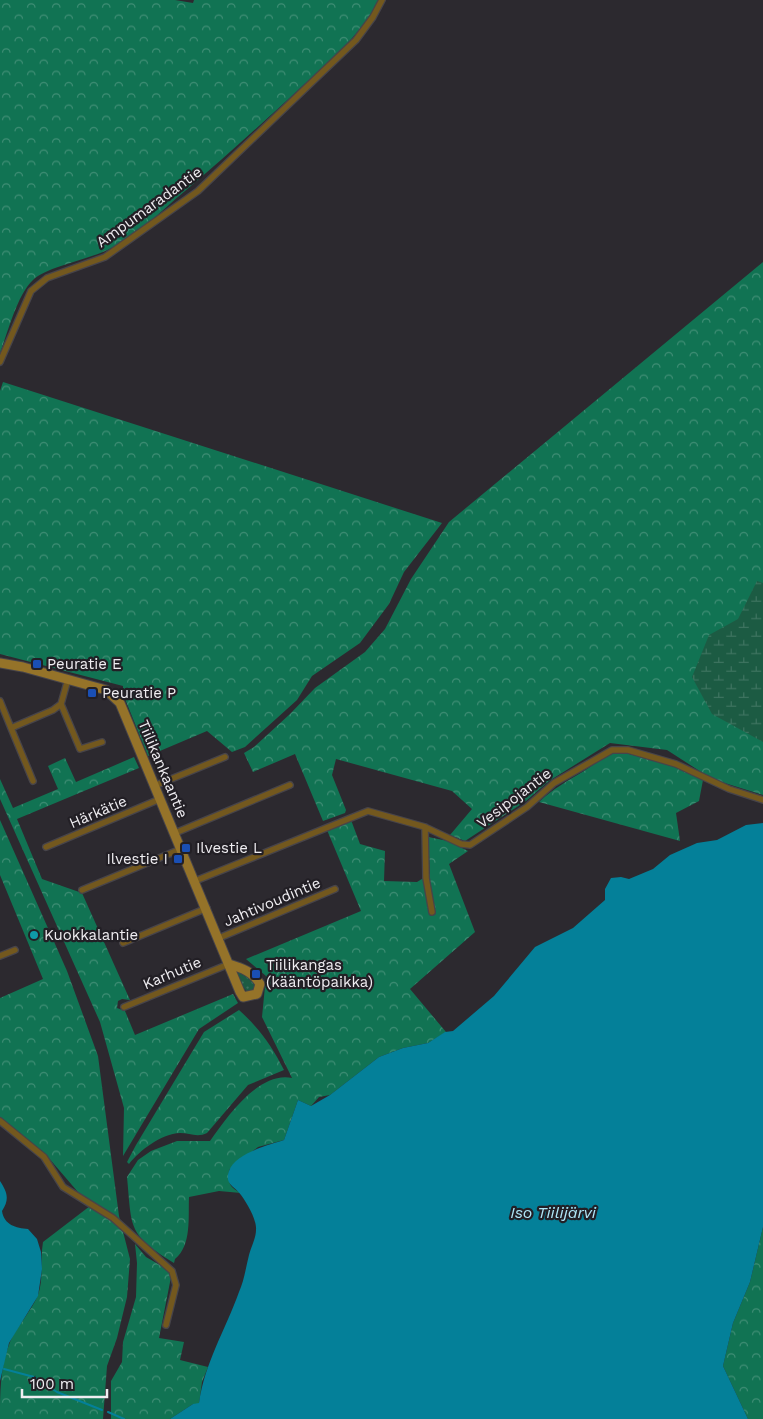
<svg xmlns="http://www.w3.org/2000/svg" width="763" height="1419" viewBox="0 0 763 1419" font-family="'Work Sans',sans-serif">
  <defs>
    <pattern id="grass-dots" width="8" height="8" patternUnits="userSpaceOnUse" patternTransform="scale(1.25)"><rect width="8" height="8" fill="#1c5b43"/><path d="M2 2h.1M6 6h.1" fill="none" stroke="#3d735f" stroke-width="1.8" stroke-linecap="round"/></pattern>
    <pattern id="forest-crowns" width="20" height="18" patternUnits="userSpaceOnUse" patternTransform="scale(1.25)"><rect width="20" height="18" fill="#117353"/><path d="M2 6a3 3 0 1 1 6 0M12 15a3 3 0 1 1 6 0" fill="none" stroke="#408e75"/></pattern>
    <pattern id="wetland-marsh" width="20" height="14" patternUnits="userSpaceOnUse" patternTransform="scale(1.25)"><rect width="20" height="14" fill="#1c5b43"/><path d="M1 5h8M5 5V1M11 12h8M15 12V8" fill="none" stroke="#3d735f"/></pattern>
  </defs>
  <rect width="100%" height="100%" fill="#2c292f"/>
  <path fill="url(#grass-dots)" d="M234,967L252,975L257,989L249,994L239,982Z"/>
  <path fill="url(#forest-crowns)" d="M0,0H175L193,3L194,0H379C359,38 326,64 295,93C259,126 223,159 185,191C162,210 139,234 113,247C93,259 47,266 33,280C17,295 8,332 0,353Z
    M763,262V795L712,779L667,750L610,743L549,781L526,801L465,841L450,835L472,809L452,791L336,759L332,775L346,810L345,813L323,821L295,754L253,772L244,753L254,747L290,714L315,688L365,652L385,629L411,579L449,522Z
    M3,382L442,523L404,572L389,604L360,643L312,676L297,700L245,747L232,752L207,731L148,756L123,694V686L0,654V391Z
    M617,751L676,766L703,780L699,801L676,813L680,841L539,802C553,789 567,781 584,771C595,764 604,756 617,751Z
    M134,757L139,768L17,819L42,879L82,893L130,1000L122,999L118,1001L117,1008L125,1011L135,1035L233,994L238,1003L199,1029L123,1156L124,1108L100,1022L0,799V779L13,808L58,789L48,766L65,758L76,782Z
    M0,820L67,971L98,1056L119,1216L130,1259L127,1297L117,1338L107,1366L103,1419H0C0,1394 0,1366 10,1342C17,1326 31,1312 38,1295C44,1278 40,1259 43,1242L90,1206L47,1156L0,1118V998L43,979L0,875Z
    M351,820L360,844L385,851L384,881L417,882L430,874L428,837L448,841L468,851L449,864L475,932L410,989L446,1032L428,1043L403,1048L379,1057L330,1095L319,1097L311,1106L298,1100L284,1140L258,1147L229,1170C228,1183 229,1187 241,1193L219,1191L189,1197C188,1217 192,1245 175,1259L174,1263C127,1234 132,1228 127,1177L138,1160L151,1151L177,1141H210C227,1117 259,1071 292,1078L262,1017L266,976L246,959L361,911L327,830Z
    M239,1010C259,1028 272,1046 284,1070L248,1085L207,1133C197,1138 190,1133 180,1133C161,1134 140,1150 129,1164L127,1162L136,1145L204,1032Z
    M763,1227V1419H748L723,1366L733,1323L750,1282Z
    M135,1244L146,1257L172,1272L159,1338L184,1342L180,1360L208,1367L202,1382L199,1404H193L170,1419H111V1381L122,1362L123,1342L136,1297L137,1263Z"/>
  <path fill="url(#wetland-marsh)" d="M757,581L763,583V742L712,714L692,677L709,635L738,619Z"/>
  <path fill="#048099" d="M763,823V1227L750,1282L733,1323L723,1366L748,1419H170L193,1404L199,1403C205,1362 225,1331 239,1292C244,1281 246,1267 249,1255C251,1247 256,1238 256,1230C257,1220 247,1203 241,1195C235,1186 224,1185 229,1171C235,1153 269,1145 284,1140L298,1100L311,1106L330,1095L379,1057L403,1048L428,1043L445,1032L453,1031L494,996L535,947L573,928L605,900V889L611,878L621,877L629,879L653,869L670,855L697,843L717,840L746,825Z
    M0,1181C7,1192 10,1199 2,1211C4,1225 16,1228 28,1229L37,1239L41,1252L42,1269L38,1296L9,1343L0,1381Z"/>
  <g fill="none" stroke-linecap="round" stroke-linejoin="round">
    <path stroke="#048099" stroke-width="2" d="M4,1369L34,1377L57,1392L102,1410
      M108,1412L124,1419"/>
    <defs>
      <path id="street" d="M0,362L31,291L47,278L105,257L198,191L356,40L373,17L382,0
        M68,679L61,704L80,749L102,742
        M0,701L11,728
        M33,781L11,728L53,710L61,704
        M154,786L225,757
        M425,827L426,878L432,912
        M175,833L290,785
        M46,847L160,799
        M195,881L368,811L425,827L461,844L470,845L527,807L554,783L612,750H628L676,764L729,789L763,800
        M82,890L181,849
        M219,938L335,889
        M123,943L207,908
        M0,956L15,950
        M124,1007L229,964
        M0,1121L44,1157L63,1187L113,1218L172,1271L176,1285L166,1325"/>
      <path id="secondary" d="M0,663L23,667L106,690L120,703L240,992L243,997L257,994L260,984C253,972 242,968 229,964"/>
    </defs>
    <use href="#street" stroke="#47444a" stroke-width="8"/>
    <use href="#secondary" stroke="#47444a" stroke-width="11"/>
    <use href="#street" stroke="#73581e" stroke-width="5.5"/>
    <use href="#secondary" stroke="#957329" stroke-width="9"/>
  </g>
  <g fill="#1a4fb4" stroke="#221f25" stroke-width="2">
    <rect x="32" y="659" width="10" height="10" rx="2.5"/>
    <rect x="87" y="688" width="10" height="10" rx="2.5"/>
    <rect x="181" y="843" width="10" height="10" rx="2.5"/>
    <rect x="173" y="854" width="10" height="10" rx="2.5"/>
    <rect x="251" y="969" width="10" height="10" rx="2.5"/>
  </g>
  <circle fill="#0f9aa8" stroke="#221f25" stroke-width="2" cx="34" cy="935" r="5"/>
  <g text-anchor="middle" stroke-width="4.5" stroke-linejoin="round" paint-order="stroke">
    <g font-size="15" fill="#efedf1" stroke="#221f25">
      <text transform="translate(149 207) rotate(-36)" y="5">Ampumaradantie</text>
      <text transform="translate(163 769) rotate(67)" y="5">Tiilikankaantie</text>
      <text transform="translate(514 798) rotate(-37)" y="5">Vesipojantie</text>
      <text transform="translate(98 812) rotate(-23)" y="5">Härkätie</text>
      <text transform="translate(272 902) rotate(-23)" y="5">Jahtivoudintie</text>
      <text transform="translate(172 973) rotate(-23)" y="5">Karhutie</text>
    </g>
    <g font-size="15" fill="#efedf1" stroke="#221f25" text-anchor="start">
      <text x="47" y="669">Peuratie E</text>
      <text x="102" y="698">Peuratie P</text>
      <text x="196" y="853">Ilvestie L</text>
      <text x="168" y="864" text-anchor="end">Ilvestie I</text>
      <text x="44" y="940">Kuokkalantie</text>
      <text x="266" y="970">Tiilikangas<tspan x="266" dy="17">(kääntöpaikka)</tspan></text>
    </g>
    <g font-size="16" font-style="italic" fill="#b0e8f9" stroke="#221f25">
      <text x="553" y="1218">Iso Tiilijärvi</text>
    </g>
  </g>
  <path d="M22 1389v8h85v-8" fill="none" stroke="#efedf1" stroke-width="2.5"/>
  <text x="30" y="1389" font-size="15" fill="#efedf1" stroke="#221f25" stroke-width="4" paint-order="stroke">100 m</text>
</svg>
